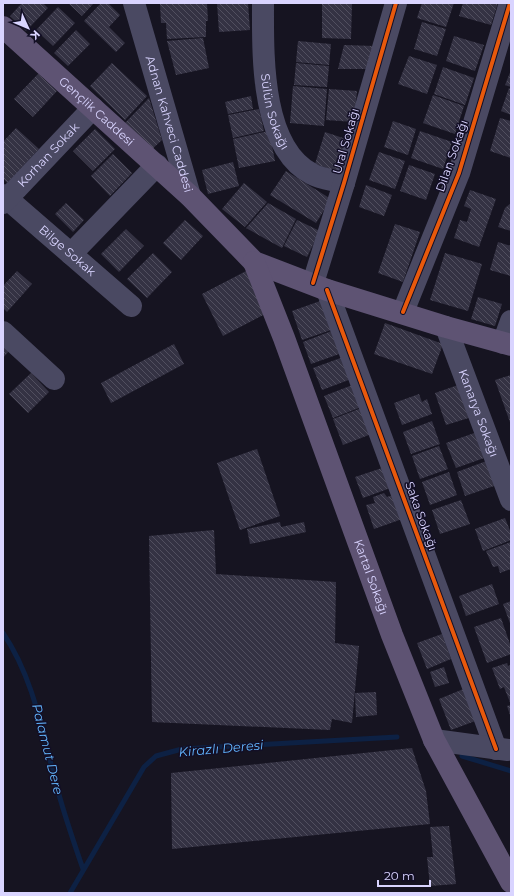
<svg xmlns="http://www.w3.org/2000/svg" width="514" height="896" viewBox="0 0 514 896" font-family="Montserrat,sans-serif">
  <defs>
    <pattern id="building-back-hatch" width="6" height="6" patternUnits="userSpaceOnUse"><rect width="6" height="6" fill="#343243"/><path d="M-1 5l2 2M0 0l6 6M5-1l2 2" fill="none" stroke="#514f5f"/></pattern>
  </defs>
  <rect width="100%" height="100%" fill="#161421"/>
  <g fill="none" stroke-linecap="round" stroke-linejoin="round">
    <path stroke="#0d2144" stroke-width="5" d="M3,633C35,680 43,737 58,791C65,817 74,843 83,869
      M462,756L511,771
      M70,893L144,767L156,756L182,749L397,737"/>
  </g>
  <path fill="url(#building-back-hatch)" d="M22,3H43L48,8L26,31L10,16Z
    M68,3H94L82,16Z
    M101,3H108L120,15L109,27L125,43L116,52L84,21Z
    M180,3H207L208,21H206V37L167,39L166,23H161L160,4Z
    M217,3H248L250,30L219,32Z
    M322,3H352L351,39L322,38Z
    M422,3H454L446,27L417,18Z
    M463,3H498L491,25L459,16Z
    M58,7L75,23L53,46L36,30Z
    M422,22L446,29L437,56L414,49Z
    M76,30L90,44L68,66L54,53Z
    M454,36L484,45L475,71L446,61Z
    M203,38L209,68L176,75L167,41Z
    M298,41L331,44L329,65L296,62Z
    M344,45L374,46L368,69H338Z
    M409,56L437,65L427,94L398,84Z
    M112,63L147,96L125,120L90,86Z
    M296,63L329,66L327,87L294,85Z
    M443,67L474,78L465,105L434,94Z
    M511,70V87L505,85Z
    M38,74L57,91L33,117L14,99Z
    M293,86L327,89L324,126L290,123Z
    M509,88L511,89V115L501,111Z
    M329,89L357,91L354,122L326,120Z
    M433,95L464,106L455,134L423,123Z
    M251,96L253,109L228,114L225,102Z
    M149,98L162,140L150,151L124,124Z
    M259,109L264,131L233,138L228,115Z
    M500,118L511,121V158L490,151Z
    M393,121L416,129L408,155L384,147Z
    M16,128L39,149L7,183L3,178V142Z
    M95,129L115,149L93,171L73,151Z
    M269,131L275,161L239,168L233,139Z
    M420,131L452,142L443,169L411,158Z
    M325,132L349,140L338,172L315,164Z
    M379,152L405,161L395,189L369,180Z
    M113,154L132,173L110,196L91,176Z
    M233,162L239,186L208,194L202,170Z
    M409,165L435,174L426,200L400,191Z
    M286,171L331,199L316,223L270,195Z
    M244,183L267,202L245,227L222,209Z
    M366,185L392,195L384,216L359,207Z
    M470,190L496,199L479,247L454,238L460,220L467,222L471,209L464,206Z
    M66,203L84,220L73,232L55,214Z
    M268,203L296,219L282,248L246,228Z
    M511,203V231L498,227L505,208Z
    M185,220L203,236L181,260L163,243Z
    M297,220L320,231L307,257L284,246Z
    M395,224L420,232L403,282L378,273Z
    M126,229L144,246L119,272L101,254Z
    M498,242L511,246V276L490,270Z
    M153,253L172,272L147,298L127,279Z
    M445,253L482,264L468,311L430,300Z
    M248,270L269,312L223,336L202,294Z
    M17,271L32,284L7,312L3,308V286Z
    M478,297L502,304L495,326L471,319Z
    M323,300L334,329L302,340L292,311Z
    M385,323L443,344L432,374L374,354Z
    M334,330L342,353L311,364L303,342Z
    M174,344L184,364L111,403L101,383Z
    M3,346L9,351L3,358Z
    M346,356L354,378L322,390L313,368Z
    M31,373L49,392L28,413L9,394Z
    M511,375V425L495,380Z
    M355,384L364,406L333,418L324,396Z
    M461,384L472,417L446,425L435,393Z
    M419,394L422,402L427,399L432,414L402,425L394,403Z
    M364,407L374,433L343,445L333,419Z
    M432,421L440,444L411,454L403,432Z
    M477,432L487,457L456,468L446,443Z
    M439,446L448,469L420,479L412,456Z
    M257,449L280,516L240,530L217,463Z
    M489,460L497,485L465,496L457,472Z
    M388,466L396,486L363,498L355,477Z
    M449,472L457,495L430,505L422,482Z
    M384,493L387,497L399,493L408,517L374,529L366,505L375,503L373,497Z
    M461,500L470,524L440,534L432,510Z
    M505,518L511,533V540L483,551L475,529Z
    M280,522L281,527L304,522L306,532L250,544L247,529Z
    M214,530L216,574L336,582L335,643L359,646L352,723L332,719L330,730L152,722L149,536Z
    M511,542V569L500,573L498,566L493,567L486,551Z
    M492,584L499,604L466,616L459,596Z
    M511,601V626L503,604Z
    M501,618L511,647V654L487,663L474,627Z
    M442,634L451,659L427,669L417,643Z
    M507,663L508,666L511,665V718L507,706L511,705L504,687L500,689L492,668Z
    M444,667L449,683L435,687L430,672Z
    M466,688L478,720L451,730L439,699Z
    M376,692L377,715L356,717L355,693Z
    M412,748L426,791L430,824L172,849L171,773Z
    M449,826L456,884L430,886L427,857H433L430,827Z"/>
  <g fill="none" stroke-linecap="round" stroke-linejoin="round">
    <g stroke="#4a4962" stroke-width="22">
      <path id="s1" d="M134,3L190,196"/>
      <path id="s2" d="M263,3C263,53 260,147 312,174C321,179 334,180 344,183"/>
      <path id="s3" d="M3,195L131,306"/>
      <path id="s4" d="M3,203L93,108"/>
      <path d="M71,254L157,165"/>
      <path d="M313,283L344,183L396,3"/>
      <path d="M327,290L496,749"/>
      <path d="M403,312L459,173L510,3"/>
      <path id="s5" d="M446,327L511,500"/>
      <path d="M3,332L54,379"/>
      <path d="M503,343L511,321"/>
      <path d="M434,740L508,750"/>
    </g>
    <g stroke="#5e5373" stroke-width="22">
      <path id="s6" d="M3,27L190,196L254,262L327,290L446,327L511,345"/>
      <path id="s7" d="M254,262L284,338L392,635L434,740L511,882"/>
    </g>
    <defs>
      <path id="cycleway" d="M313,283L344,183L396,3
        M327,290L496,749
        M403,312L459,173L510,3"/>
    </defs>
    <use href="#cycleway" stroke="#130f26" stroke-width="6"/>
    <use href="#cycleway" stroke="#e8590c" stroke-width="4"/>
  </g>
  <g text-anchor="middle" stroke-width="3" stroke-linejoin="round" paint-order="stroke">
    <g font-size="12" fill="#d9d4ff" stroke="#130f26">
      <text dy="4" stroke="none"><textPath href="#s6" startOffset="126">Gençlik Caddesi</textPath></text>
      <text dy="4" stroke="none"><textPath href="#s2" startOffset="110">Sülün Sokağı</textPath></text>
      <text dy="4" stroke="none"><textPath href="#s1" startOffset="126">Adnan Kahveci Caddesi</textPath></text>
      <text transform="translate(346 141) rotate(-74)" y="4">Ural Sokağı</text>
      <text dy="4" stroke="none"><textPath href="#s4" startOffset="66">Korhan Sokak</textPath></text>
      <text transform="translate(452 156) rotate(-71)" y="4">Dilan Sokağı</text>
      <text dy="4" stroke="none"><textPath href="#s3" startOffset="85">Bilge Sokak</textPath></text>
      <text dy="4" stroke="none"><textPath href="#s5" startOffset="92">Kanarya Sokağı</textPath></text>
      <text transform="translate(421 516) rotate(70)" y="4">Saka Sokağı</text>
      <text dy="4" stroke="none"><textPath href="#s7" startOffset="336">Kartal Sokağı</textPath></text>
    </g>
    <g font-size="13" font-style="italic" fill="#62b6ff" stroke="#130f26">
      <text transform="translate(221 748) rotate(-5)" y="5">Kirazlı Deresi</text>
      <text transform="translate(48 749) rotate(76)" y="5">Palamut Dere</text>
    </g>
  </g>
  <rect width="514" height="896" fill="none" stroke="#d9d4ff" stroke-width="8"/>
  <g transform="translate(28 28) rotate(134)" stroke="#130f26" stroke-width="3" paint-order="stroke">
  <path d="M0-3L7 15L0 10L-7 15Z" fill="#d9d4ff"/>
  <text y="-6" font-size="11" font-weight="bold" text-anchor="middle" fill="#d9d4ff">K</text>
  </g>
  <path d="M378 880v6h52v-6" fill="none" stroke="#d9d4ff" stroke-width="2"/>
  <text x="384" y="880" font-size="12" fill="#d9d4ff" stroke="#130f26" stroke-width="3" paint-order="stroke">20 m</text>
</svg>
